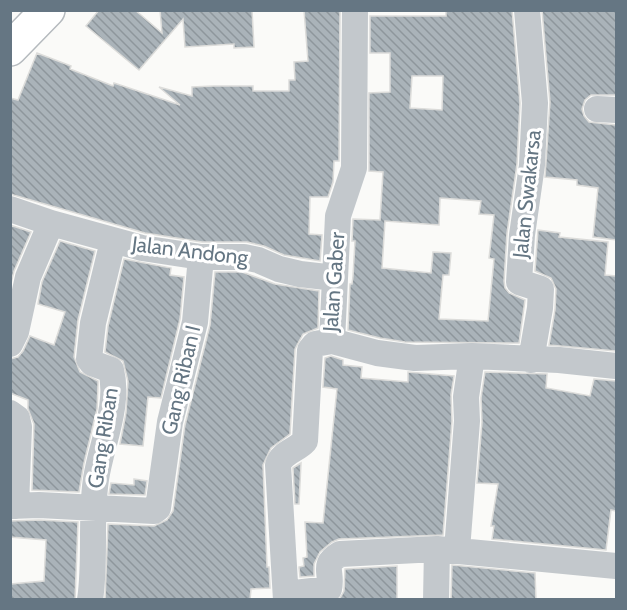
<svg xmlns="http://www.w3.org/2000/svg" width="627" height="610" viewBox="0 0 627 610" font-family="Cabin,sans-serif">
  <defs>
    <pattern id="building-back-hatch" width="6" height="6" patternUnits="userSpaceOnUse" patternTransform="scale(1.5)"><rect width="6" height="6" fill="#aab3b9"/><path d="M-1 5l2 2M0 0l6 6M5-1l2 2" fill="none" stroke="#8e969c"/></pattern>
  </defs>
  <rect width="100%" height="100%" fill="#fafaf8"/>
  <path fill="url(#building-back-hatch)" stroke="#dcdcda" stroke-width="1.5" fill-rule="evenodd" d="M99,10H135L162,33L160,10H252L254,47L234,48V44L185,47L183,19L139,70L86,26Z
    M304,10H340L339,161H334L333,182L328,197H310L309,234L322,235L320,261L284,255L264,246L247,242H202L145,233L10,194V98L18,100L37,53L71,66L70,69L113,86L114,83L180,105L159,87L192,96V87L214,86H253V91H289V80H295L294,62L308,61Z
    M446,10H512L520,103L517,164L507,233L504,281L505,288L509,293L525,300L519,343L405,342L380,338L348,330L350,284H352L353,276L355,241H352L353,219L380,220L383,172L369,171V93L390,92V53H370V16H446ZM412,76H443L442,110L410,108ZM440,198L481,201L479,214L494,215L489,258L494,259L488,321L439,319L443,275H449L451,253L433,252L431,273L382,268L385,221L439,225Z
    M542,10H616V95H591L585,100L582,109L584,116L589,122L616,125V240L593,237L598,188L577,185V180L545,177L550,102Z
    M10,225L31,232L14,271L10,287Z
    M538,230L560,233L559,237L608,242L605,275L616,276V351L549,345L555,310L556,289L551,278L535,271Z
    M60,241L95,251L78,320L74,357L80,372L98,381V385L97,409L84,463L79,492L32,490L34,424L28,409V400L10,393V359L18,357L23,351L30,336L54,345L65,312L38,304L42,282Z
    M124,259L171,268L170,275L184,277L180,319L161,398L148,397L143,446L120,444L126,413L128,381L123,361L105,352L108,326Z
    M215,272H242L275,284L319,291L318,328L303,334L295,349L290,434L271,448L263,465L267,567H269L270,588L251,589L250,600H105L108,524L154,526L167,520L173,511L185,425L210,325Z
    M331,356L343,360V365L362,367L361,378L408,382V372L454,376L451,395L452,421L443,535L339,539L332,542L320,552L314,564V576L300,577L299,567L304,566L303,558L307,557L305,522L323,523L337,389L323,387L325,358Z
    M485,372L547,374L546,388L590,396L594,379L616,381V511L611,510L606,550L492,539L494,526H491L498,484L477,483L482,422L481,398Z
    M301,463L299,504H295L293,468Z
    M134,479L147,481L145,495L109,494L111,483L134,485Z
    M39,520L78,522L75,600H11V584L44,581L46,540L10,537V521Z
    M452,565L535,573L536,600H451Z
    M397,566V600H339L344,591L345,569Z"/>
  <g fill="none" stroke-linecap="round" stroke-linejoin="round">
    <defs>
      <path id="primary" d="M10,49L48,10"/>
    </defs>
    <use href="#primary" stroke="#b5babe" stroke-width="36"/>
    <path stroke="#c3c8cc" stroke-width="26" d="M527,10L535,103L532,165L522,235L519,282L541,289L540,308L531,360
      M597,109L616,110
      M10,209L51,223L142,248L201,257H244L258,260L279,269L300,274L335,278
      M332,341L377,353L415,358L472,356L559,360L616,366
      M10,344L16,332L28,277L51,223
      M10,413L17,418L19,427L16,506
      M10,506L39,505L154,511L158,508L170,422L195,322L201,257
      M457,550L467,421L466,397L472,356
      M286,594L329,589C333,572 321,565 340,554L437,549L616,566
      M90,600C96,560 90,519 96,479C101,445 120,405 111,370L92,363L89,359L93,323L113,241
      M286,600L278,465C282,452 296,451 305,441L310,350L315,344L332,341L338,216L354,168L355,10
      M436,600L437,549"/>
    <use href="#primary" stroke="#fff" stroke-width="33"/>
  </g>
  <g text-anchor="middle" stroke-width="6" stroke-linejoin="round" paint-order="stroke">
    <g font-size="21" fill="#657683" stroke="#fff">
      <text transform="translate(527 194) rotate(-84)" y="7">Jalan Swakarsa</text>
      <text transform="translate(190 251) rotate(7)" y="7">Jalan Andong</text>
      <text transform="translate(334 282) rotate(-86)" y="7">Jalan Gaber</text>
      <text transform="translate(181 380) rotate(-77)" y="7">Gang Riban I</text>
      <text transform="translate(103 438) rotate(-81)" y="7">Gang Riban</text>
    </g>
  </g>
  <rect width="627" height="610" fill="none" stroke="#657683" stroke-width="24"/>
</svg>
